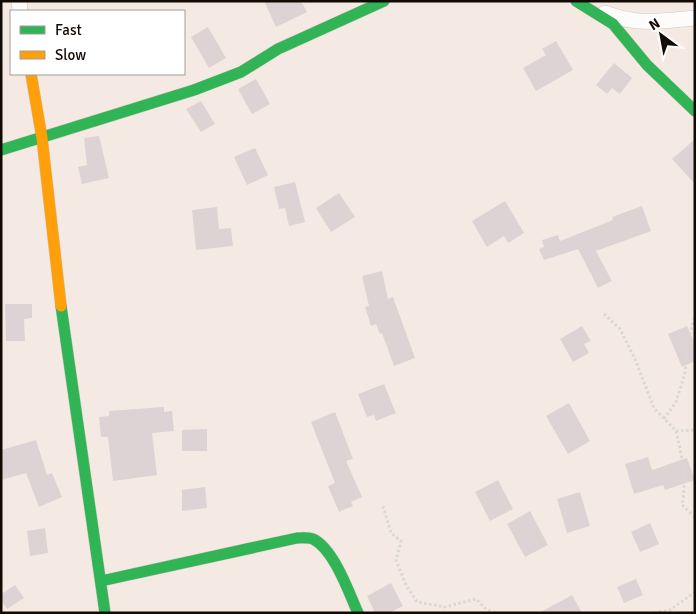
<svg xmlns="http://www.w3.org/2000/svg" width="696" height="614" viewBox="0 0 696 614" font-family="Signika,sans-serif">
  <rect width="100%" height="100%" fill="#f4eae3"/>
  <path fill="#ded3d4" d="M264,1H301L307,12L276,27Z
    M208,27L226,58L209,68L191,37Z
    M556,41L573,70L536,91L523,68L546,55L542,49Z
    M614,63L632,78L620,94L612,88L607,94L596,85Z
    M256,79L270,104L252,114L238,89Z
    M201,101L215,124L201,132L186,109Z
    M99,136L109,178L82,184L78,167L87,165L84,138Z
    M695,139V184L672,159Z
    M255,148L268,175L247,185L234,157Z
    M295,182L305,222L289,226L285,208L279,209L274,187Z
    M339,193L355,217L331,232L316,208Z
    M505,201L524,233L508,243L504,236L487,247L472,221Z
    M642,206L651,231L596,251L612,281L598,288L578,249L544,260L539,249L544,247L542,240L558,235L560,241L613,220L612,217Z
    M217,207L219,229L231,228L233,246L196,250L192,210Z
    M382,271L388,299L393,297L415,358L394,366L382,333L380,334L376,324L371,326L365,307L369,306L362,276Z
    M5,304H32V318L24,319L25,341H6Z
    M582,326L591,341L584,344L589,353L573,362L560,339Z
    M687,326L695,344V361L682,367L668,334Z
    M384,384L396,413L376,421L374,415L367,417L358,394Z
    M569,403L590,441L568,454L546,416Z
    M164,407V412L172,411L174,431L152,433L157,475L113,481L108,437H101L99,417L109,416V411Z
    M335,412L353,459L346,461L362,497L351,502L353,506L339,512L328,486L335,483L311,422Z
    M207,429V451H182V430Z
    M36,440L47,475L52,473L62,497L39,507L26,473L1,480V450Z
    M648,457L652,470L687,458L695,480L665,490L663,485L634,494L625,464Z
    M498,480L513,509L490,521L475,492Z
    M205,487L207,508L182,511V490Z
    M580,492L590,526L567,533L557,499Z
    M530,511L548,545L525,557L507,524Z
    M650,523L659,544L640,552L631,532Z
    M45,528L48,553L30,556L27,531Z
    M636,579L643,595L624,603L617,587Z
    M391,583L403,606L389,613H375L367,596Z
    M15,585L24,598L7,609L1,600V594Z
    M572,595L582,613H539Z"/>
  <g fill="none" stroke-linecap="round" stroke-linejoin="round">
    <defs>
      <path id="street" d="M19,1L20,11
        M605,13C638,26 661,21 695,18"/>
      <path id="fast" d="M576,1L613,24L647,65L695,111
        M1,150L194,90L241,72L278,49L384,1
        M61,306L105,613
        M101,581L297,538C302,538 308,537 313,539C334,549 349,593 358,613"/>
      <path id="slow" d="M31,74L42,138L61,306"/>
    </defs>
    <use href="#street" stroke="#d0c6bf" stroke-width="16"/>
    <use href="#fast" stroke="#d0c6bf" stroke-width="12"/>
    <use href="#slow" stroke="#d0c6bf" stroke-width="12"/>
    <path stroke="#dad7d5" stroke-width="3" stroke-dasharray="2.5 2.5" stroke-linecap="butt" d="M604,314L620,329L635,359L654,408L676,431L695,430
      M664,419L676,402L685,373L688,339L695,317
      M676,431C682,456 687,479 682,505L695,517
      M383,506L391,533L401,541L396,560L406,585L417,602L445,607L476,599L487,610L497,613
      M654,613L670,610L695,592"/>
    <use href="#street" stroke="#fdfcfb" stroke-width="15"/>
    <use href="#fast" stroke="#30b455" stroke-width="11"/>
    <use href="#slow" stroke="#ff9f0a" stroke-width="11"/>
  </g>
  <rect width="696" height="614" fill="none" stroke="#140a04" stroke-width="5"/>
  <rect x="10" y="10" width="175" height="65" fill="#ffffff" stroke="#a19d9b"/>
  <rect x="20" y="26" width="25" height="8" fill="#30b455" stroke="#a19d9b"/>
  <text x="55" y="35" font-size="15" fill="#140a04">Fast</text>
  <rect x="20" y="51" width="25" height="8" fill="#ff9f0a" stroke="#a19d9b"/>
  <text x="55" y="60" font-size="15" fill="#140a04">Slow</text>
  <g transform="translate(661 35) rotate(328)" stroke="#ffffff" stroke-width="4" paint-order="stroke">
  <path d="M0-4L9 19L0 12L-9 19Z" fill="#140a04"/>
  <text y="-8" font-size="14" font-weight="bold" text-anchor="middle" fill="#140a04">N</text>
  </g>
</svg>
